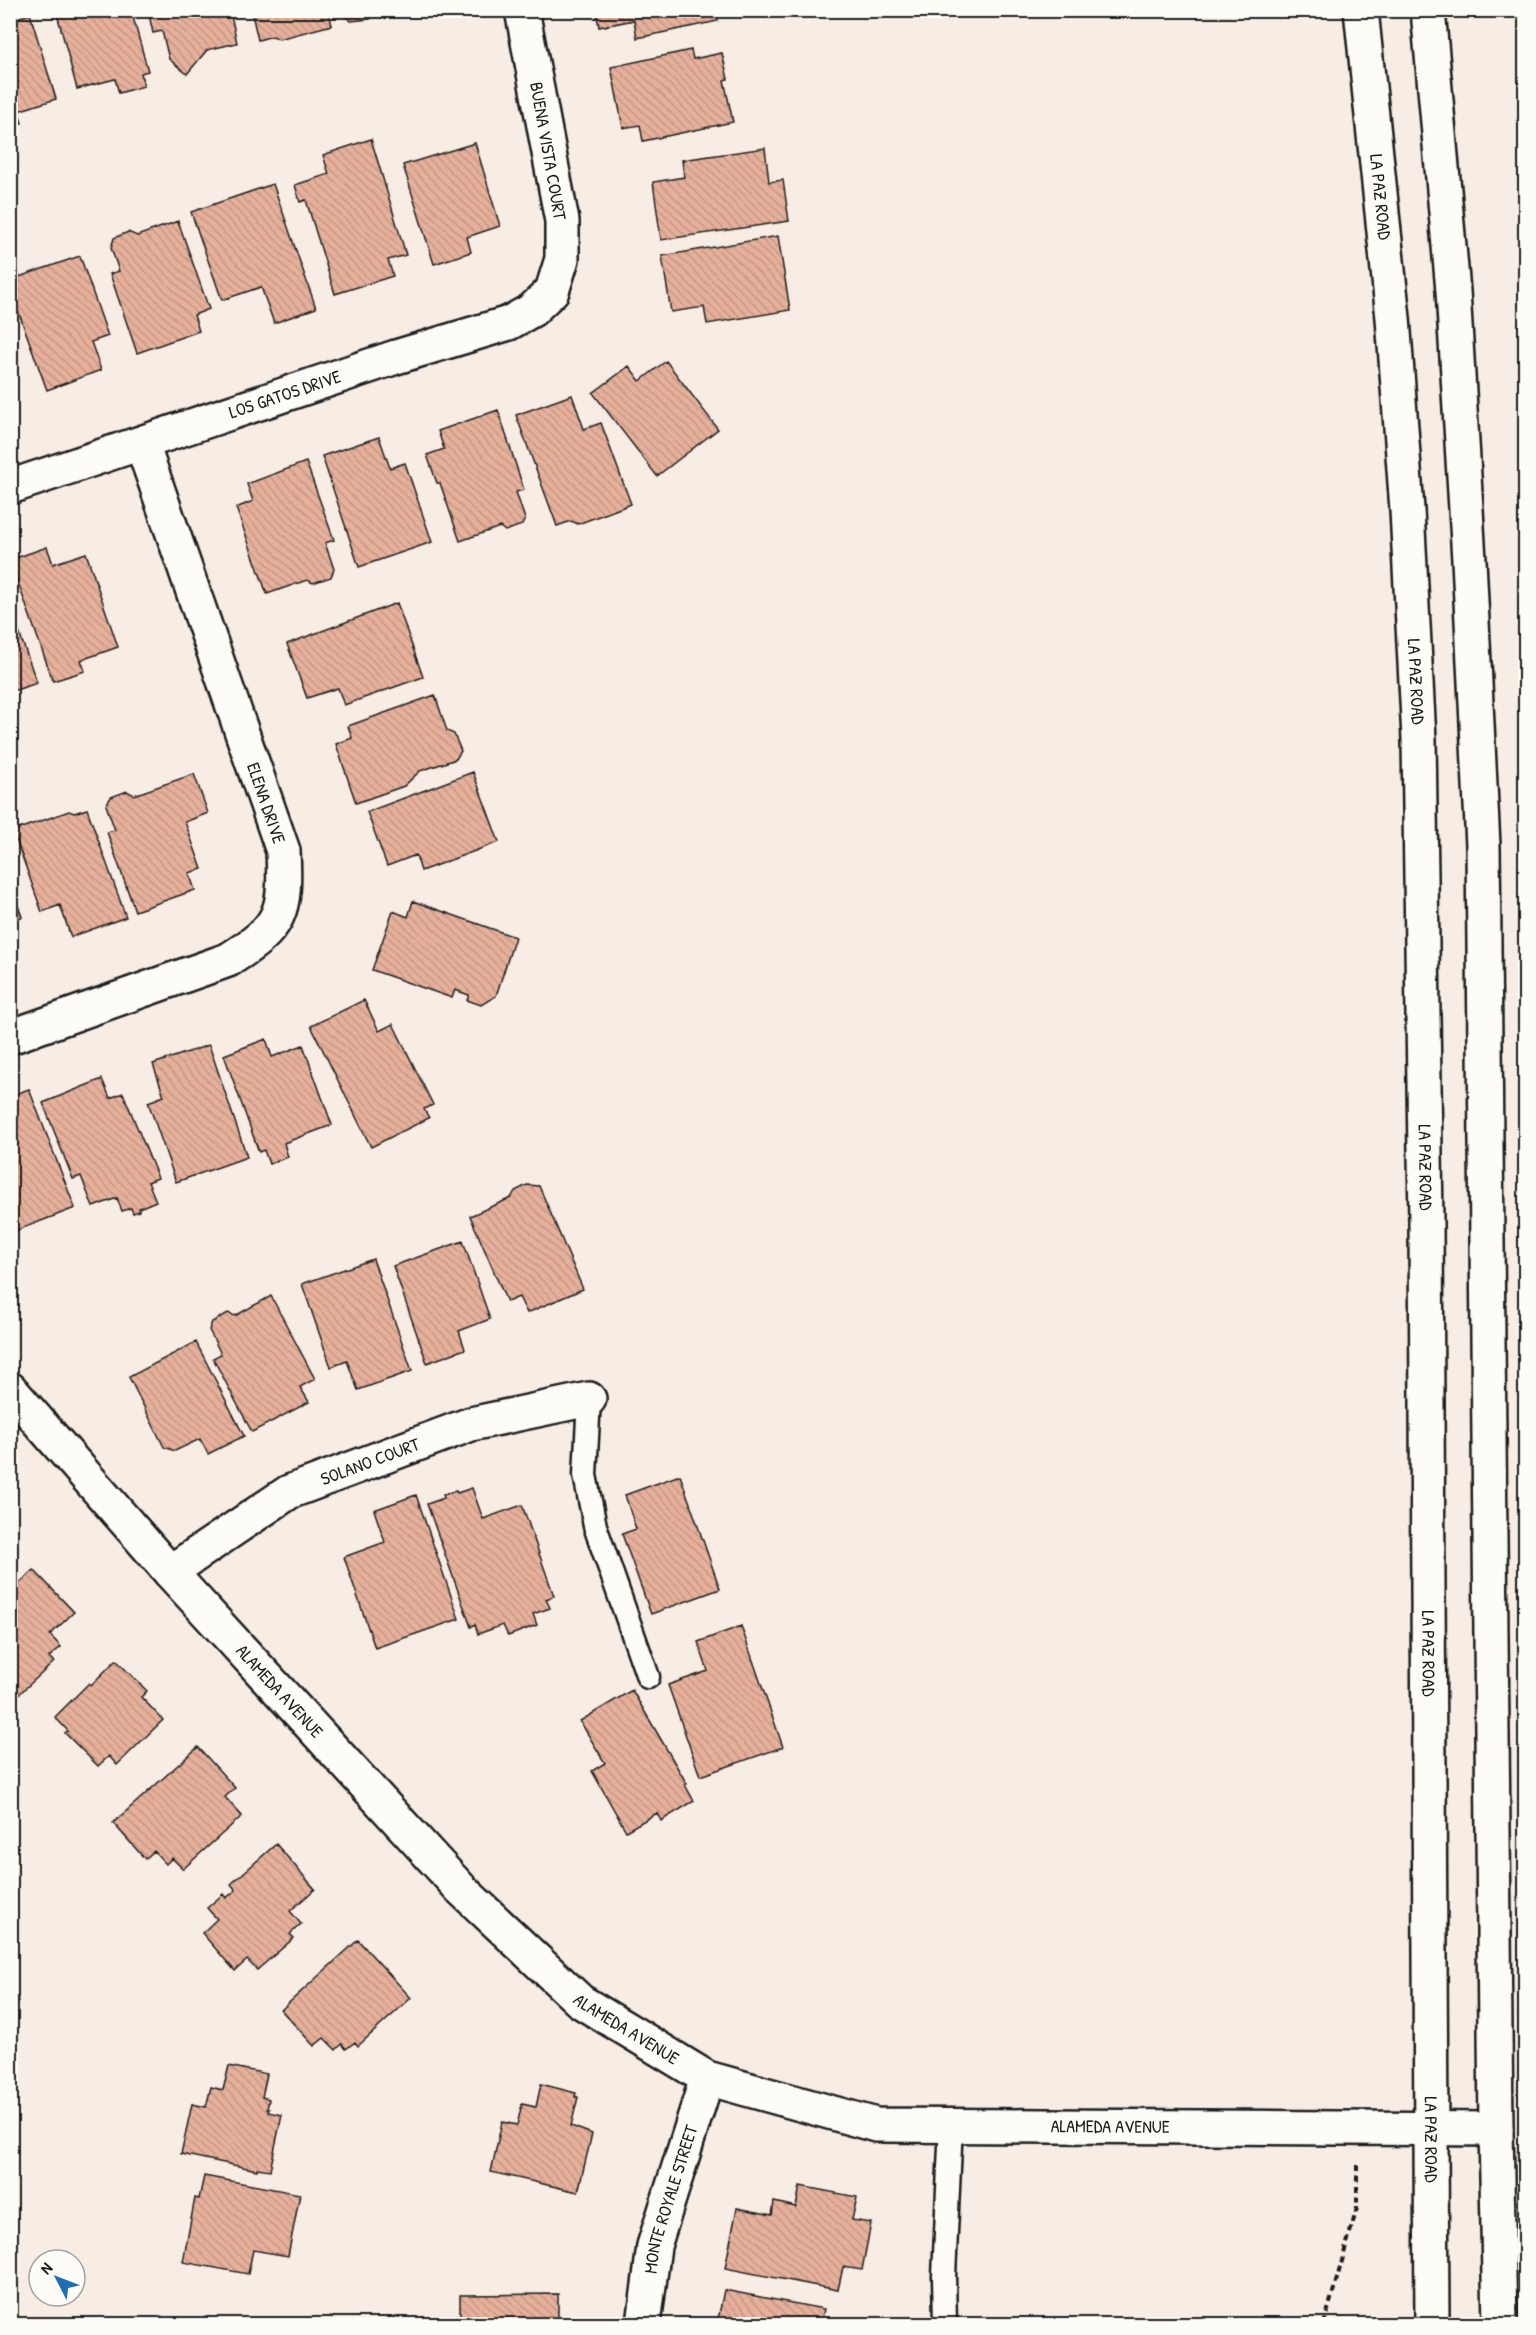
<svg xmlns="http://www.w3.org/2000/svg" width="1536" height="2335" viewBox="0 0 1536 2335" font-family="'Patrick Hand',sans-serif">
  <defs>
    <pattern id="building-back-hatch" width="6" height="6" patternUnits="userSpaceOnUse" patternTransform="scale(1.5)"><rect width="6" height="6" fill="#e6b09b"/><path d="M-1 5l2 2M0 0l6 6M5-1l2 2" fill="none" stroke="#c59785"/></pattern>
  </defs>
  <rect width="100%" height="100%" fill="#f8ede5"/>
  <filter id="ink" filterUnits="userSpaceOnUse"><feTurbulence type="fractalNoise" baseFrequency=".0167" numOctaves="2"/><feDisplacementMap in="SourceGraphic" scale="12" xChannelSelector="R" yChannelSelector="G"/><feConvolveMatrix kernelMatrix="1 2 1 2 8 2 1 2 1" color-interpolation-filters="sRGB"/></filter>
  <g filter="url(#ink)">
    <path fill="url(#building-back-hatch)" stroke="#1c1c1c" stroke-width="1.5" d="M56,10H131L148,71L141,73L144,86L119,93L115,79L77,89Z
      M148,10H230L237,43L207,50L187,74L169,59L162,31L153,33Z
      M251,10H328L332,25L279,39L273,36L258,40Z
      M344,10H394L376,13L370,19L351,21L345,16Z
      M596,10H716L718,21L637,38L634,20L599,27Z
      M10,11L13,19L30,14L56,99L18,111L22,123L10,126Z
      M691,50L693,59L722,53L728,79L724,80L733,122L643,141L640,125L623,128L611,67Z
      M371,139L406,255L388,260L393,276L335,294L306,200L300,202L295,185L329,174L323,155Z
      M475,143L500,226L467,237L471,252L434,264L403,165Z
      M765,148L769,182L783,180L789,221L661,240L653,182L684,177L682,160Z
      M273,184L316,308L274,323L261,287L222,300L191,212Z
      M178,221L209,309L194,315L199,331L137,353L110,274L119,271L111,248L114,238L128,232L137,236Z
      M778,236L790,310L707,324L704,307L671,312L662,256Z
      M80,256L108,336L91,342L101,370L47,390L10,289V280Z
      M666,361L718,429L657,476L593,393L629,366L640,381Z
      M572,395L584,429L601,423L631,504L578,524L571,521L557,526L516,415Z
      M498,410L524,490L516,492L525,519L522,525L505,531L500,527L460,541L440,483H437L427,455L444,449L438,431Z
      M379,437L390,468L405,463L432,542L359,567L322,456Z
      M306,462L334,540L325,543L334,569L331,577L313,583L307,580L267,594L236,508L253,501L247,484Z
      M47,547L53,564L86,553L118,647L81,660L85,671L53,681L10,560Z
      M397,603L423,677L344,705L338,688L307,698L287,644Z
      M10,607L37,683L10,692Z
      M435,695L447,731L454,734L461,751L456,759L420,771L404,786L356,803L336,744L352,738L348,726Z
      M473,772L499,842L421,871L416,855L387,866L367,812Z
      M194,774L208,813L185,822L202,869L189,873L195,890L135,911L107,832L115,830L106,805L111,797L127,791L134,795Z
      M87,809L126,917L71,937L60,905L42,912L13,831L69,811L74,813Z
      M10,883L22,917L10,921Z
      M413,901L515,937L496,996L481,1005L467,1000L469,995L455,990L452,998L372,970L393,911L408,917Z
      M10,935L17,952L10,954Z
      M364,1000L379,1031L393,1024L433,1105L424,1109L429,1118L371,1147L311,1026Z
      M266,1039L272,1057L303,1045L332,1125L284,1143L288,1157L269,1164L264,1150L259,1152L224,1055Z
      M209,1045L247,1157L176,1182L148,1102L164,1096L153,1064Z
      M102,1079L110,1098L123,1093L158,1178L148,1182L156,1201L139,1208V1211L133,1213L131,1208L122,1211L117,1198L93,1207L81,1176L73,1179L43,1103Z
      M29,1089L75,1208L10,1233V1096Z
      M527,1185L539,1186L583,1289L527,1313L519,1297L507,1302L470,1216L511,1198L515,1191Z
      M463,1241L490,1319L459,1331L465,1349L427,1363L393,1266Z
      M373,1259L412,1371L358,1390L347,1361L331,1367L302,1284Z
      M271,1296L315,1379L300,1387L309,1402L252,1432L213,1358L221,1354L209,1330L212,1322L228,1313L235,1316Z
      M196,1342L244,1436L208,1454L200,1439L175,1451L164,1447L129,1377Z
      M680,1475L720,1589L651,1614L622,1534L636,1529L625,1495Z
      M472,1488L483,1519L522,1505L554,1596L546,1599L550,1608L533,1614L537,1625L508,1636L503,1625L478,1634L475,1624L471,1627L427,1504L444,1498L443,1495L456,1491L457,1493Z
      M416,1495L459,1619L375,1648L344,1557L385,1542L374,1510Z
      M34,1570L74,1612L50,1635L61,1647L49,1657L54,1662L18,1695L10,1687V1592Z
      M741,1626L783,1747L700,1776L668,1685L708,1671L698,1642Z
      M116,1660L147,1691L141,1697L163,1720L117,1765L109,1756L98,1766L65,1733L68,1731L55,1717L89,1683L91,1685Z
      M632,1690L687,1784L685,1785L694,1801L661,1821L657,1813L626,1831L592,1771L605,1763L580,1721Z
      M198,1747L235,1788L225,1797L242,1816L183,1869L172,1858L166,1864L154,1851L145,1859L113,1823Z
      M276,1844L315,1889L290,1911L301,1924L290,1934L294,1938L257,1970L247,1960L235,1971L202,1933L217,1919L207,1908L223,1894L226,1898L236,1890L231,1884Z
      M358,1940L411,1998L358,2046L355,2042L346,2049L342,2044L336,2050L324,2038L314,2046L281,2010Z
      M229,2066L267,2074L262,2097L269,2099L267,2109H269L268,2112L282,2115L270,2170L257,2168V2170L181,2154L192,2104L206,2107L211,2087L223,2090Z
      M541,2084L576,2093L575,2097H578L571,2126L592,2134L578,2192L491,2172L502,2122L517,2125L522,2104L536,2107Z
      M204,2176L300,2194L288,2256L253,2250L248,2274L183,2262L195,2198L199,2199Z
      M800,2186L857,2197L852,2220L871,2223L862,2270L843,2267L838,2290L725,2268L737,2208L772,2215L774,2202L796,2207Z
      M724,2290L824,2309L821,2324H717Z
      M558,2294V2324H460V2295Z"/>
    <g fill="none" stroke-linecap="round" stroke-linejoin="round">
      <defs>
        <path id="service" d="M589,1399L585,1475L595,1526L648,1677
          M945,2324L944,2276L951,2124"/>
        <g id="minor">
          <path id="s1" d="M10,487L396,357L509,323L532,310L552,291L562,259V221L522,10"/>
          <path d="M10,1037L228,960C282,927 286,913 283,851L142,444"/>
          <path id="s2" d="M170,1572L289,1492L471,1424L589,1399"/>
          <path id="s3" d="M644,2324L654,2246L707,2078"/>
        </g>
        <g id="tertiary">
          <path id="s4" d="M10,1389L170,1572L461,1889L580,2001L707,2078L876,2125L1496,2129"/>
        </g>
        <g id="primary">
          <path id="s5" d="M1361,10L1393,318L1407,510L1419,739L1426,1222L1432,2324"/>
          <path d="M1428,10L1453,291L1469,560L1483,846L1496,2129L1500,2324"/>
        </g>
      </defs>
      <use href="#service" stroke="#1c1c1c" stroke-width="27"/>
      <use href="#minor" stroke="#1c1c1c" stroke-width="38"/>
      <use href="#tertiary" stroke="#1c1c1c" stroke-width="38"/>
      <use href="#primary" stroke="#1c1c1c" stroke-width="38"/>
      <path stroke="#1c1c1c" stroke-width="4" stroke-dasharray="6 4.5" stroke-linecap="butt" d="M1324,2324L1357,2208V2165"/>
      <use href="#service" stroke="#fdfcf7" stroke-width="22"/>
      <use href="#minor" stroke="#fdfcf7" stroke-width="33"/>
      <use href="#tertiary" stroke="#fdfcf7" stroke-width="33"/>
      <use href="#primary" stroke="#fdfcf7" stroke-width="33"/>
    </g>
  </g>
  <g text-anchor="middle" stroke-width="5" stroke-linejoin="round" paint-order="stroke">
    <g font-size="18" fill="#1c1c1c" stroke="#fdfcf7">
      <text transform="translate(548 151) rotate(80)" y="6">BUENA VISTA COURT</text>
      <text dy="6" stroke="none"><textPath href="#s5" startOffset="188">LA PAZ ROAD</textPath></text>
      <text dy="6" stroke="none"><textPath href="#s1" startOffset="290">LOS GATOS DRIVE</textPath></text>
      <text dy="6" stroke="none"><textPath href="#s5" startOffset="674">LA PAZ ROAD</textPath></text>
      <text transform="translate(266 803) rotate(71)" y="6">ELENA DRIVE</text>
      <text dy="6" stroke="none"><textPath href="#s5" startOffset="1160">LA PAZ ROAD</textPath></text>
      <text dy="6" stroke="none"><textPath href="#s2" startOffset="230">SOLANO COURT</textPath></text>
      <text dy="6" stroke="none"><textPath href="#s5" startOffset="1646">LA PAZ ROAD</textPath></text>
      <text dy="6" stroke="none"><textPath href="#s4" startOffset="405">ALAMEDA AVENUE</textPath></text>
      <text dy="6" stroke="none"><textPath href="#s4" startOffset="891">ALAMEDA AVENUE</textPath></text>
      <text dy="6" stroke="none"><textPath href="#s4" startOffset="1395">ALAMEDA AVENUE</textPath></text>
      <text dy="6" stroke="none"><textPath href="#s5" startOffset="2132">LA PAZ ROAD</textPath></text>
      <text dy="6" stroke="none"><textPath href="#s3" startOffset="128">MONTE ROYALE STREET</textPath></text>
    </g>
  </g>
  <rect width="1536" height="2335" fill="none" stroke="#fdfcf7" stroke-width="36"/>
  <rect x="18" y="18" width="1500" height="2299" fill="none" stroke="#1c1c1c" stroke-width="2" filter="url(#ink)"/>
  <g transform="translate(57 2278) rotate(312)"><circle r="28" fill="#fdfcf7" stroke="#a3a29f" stroke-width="1.5"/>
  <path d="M0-4.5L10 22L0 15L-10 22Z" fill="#1f6fb2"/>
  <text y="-9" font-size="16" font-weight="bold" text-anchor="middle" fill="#1c1c1c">N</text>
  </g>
</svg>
